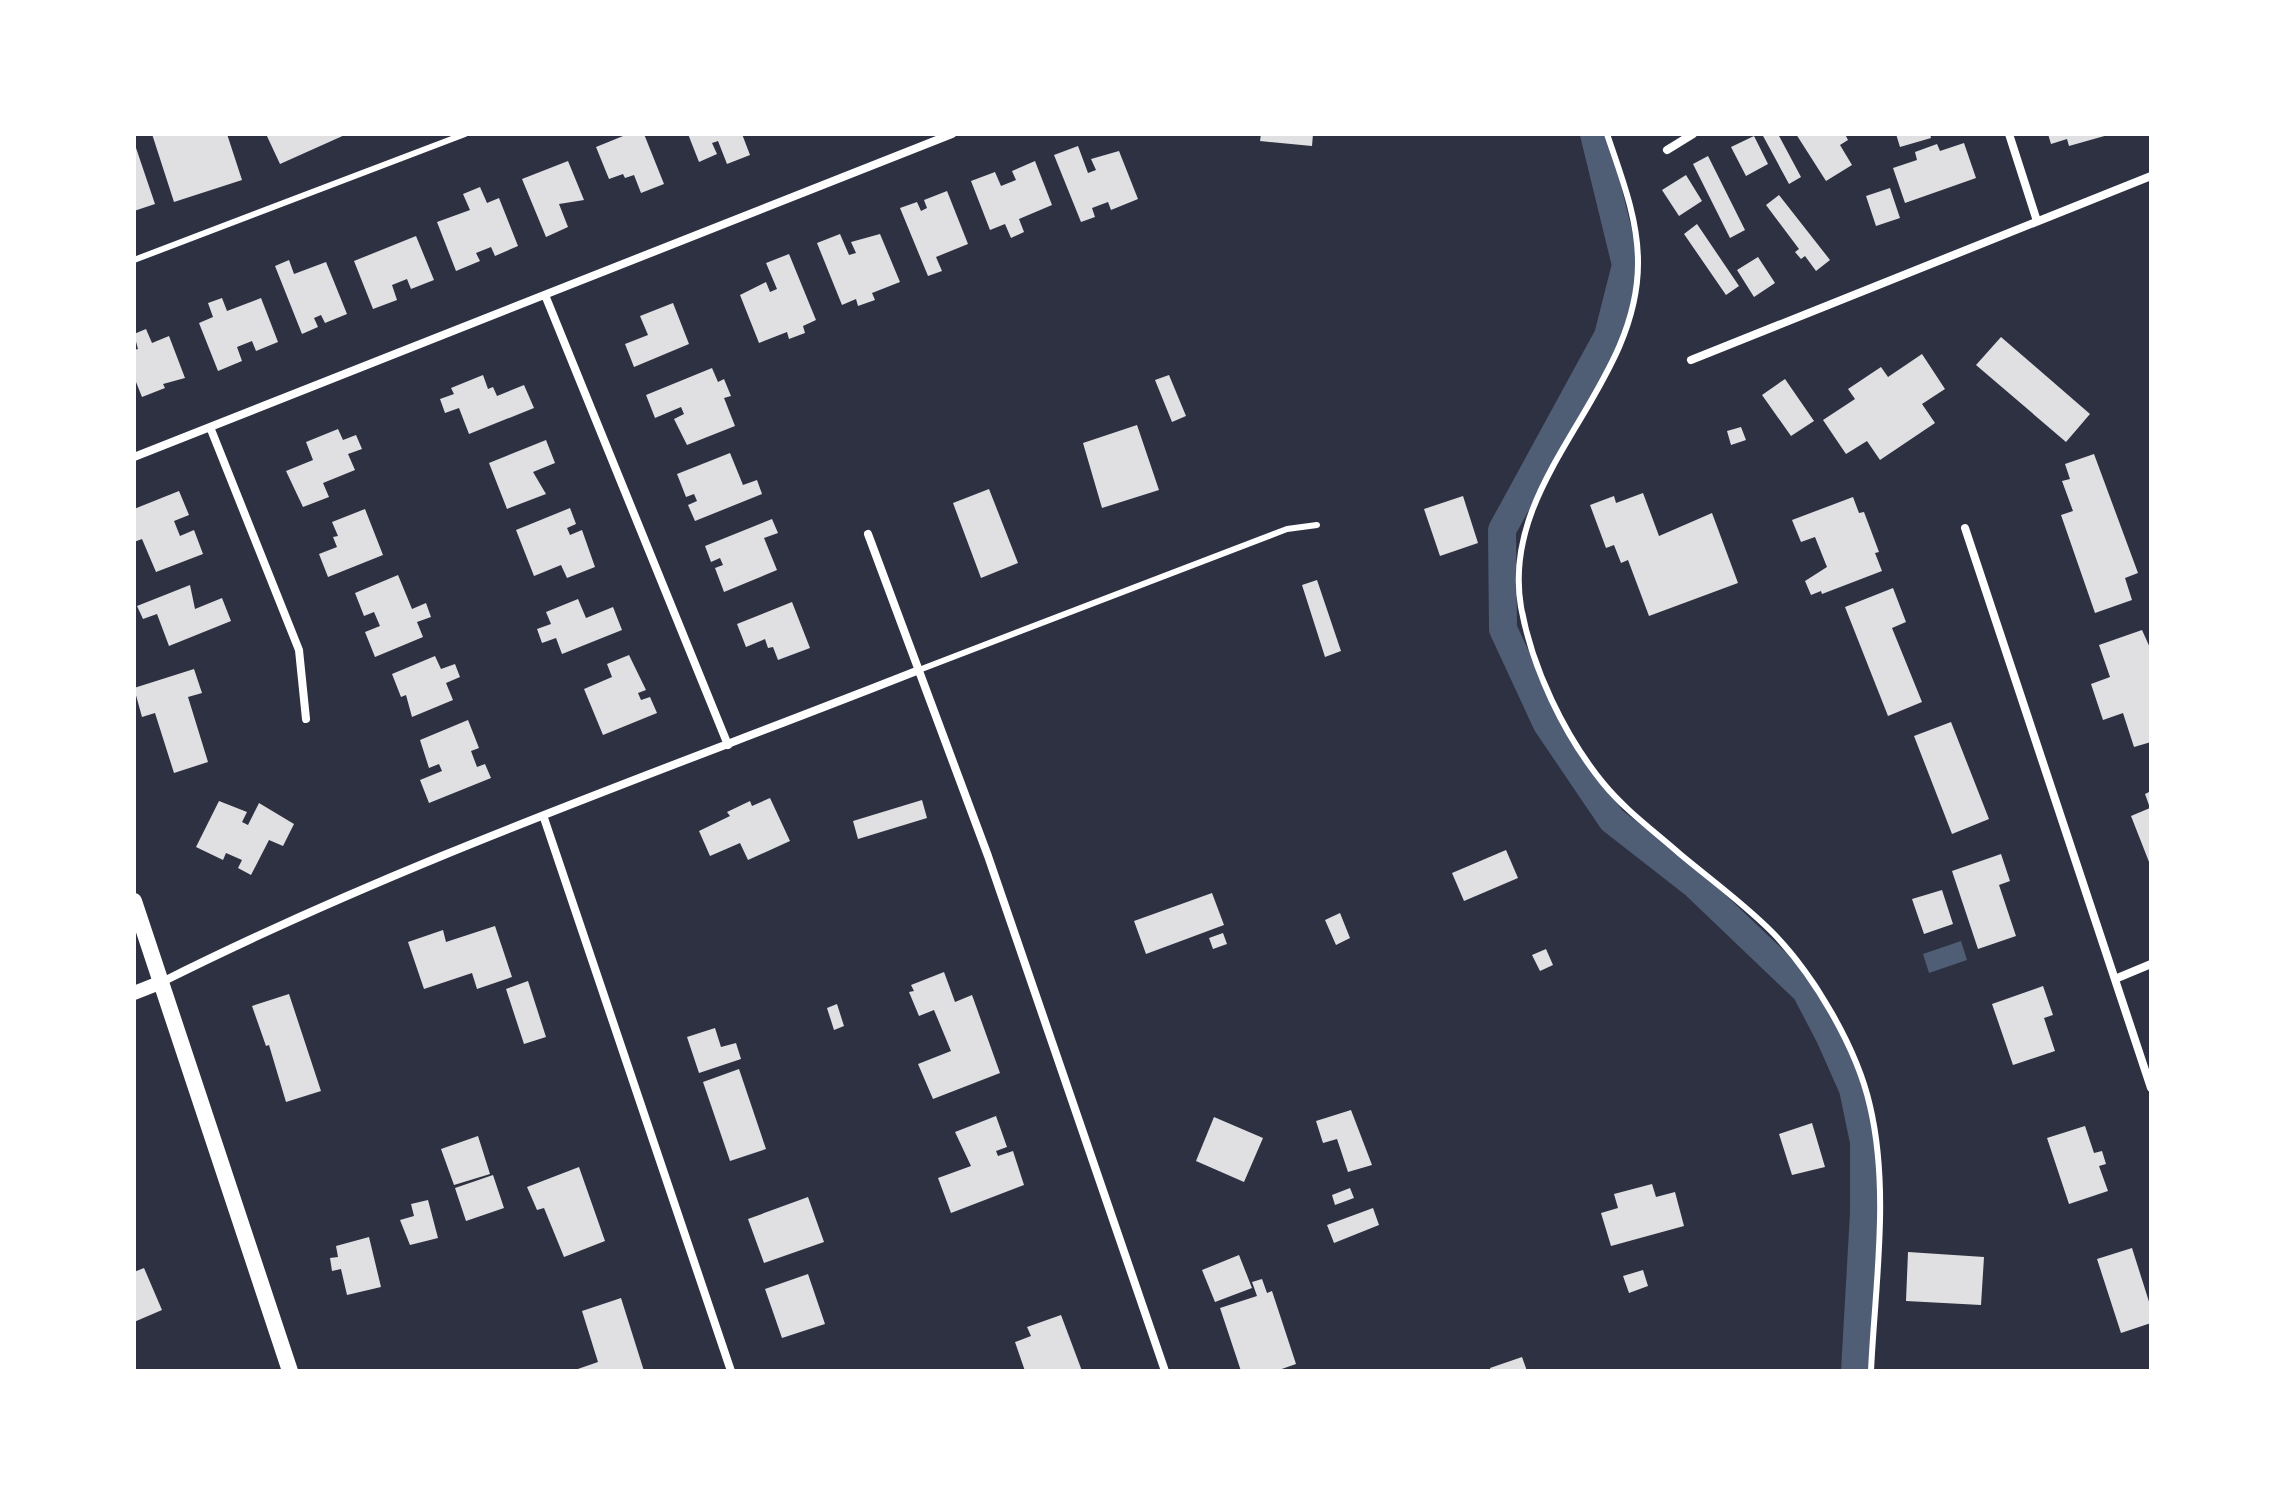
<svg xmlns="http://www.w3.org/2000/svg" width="2285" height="1505" viewBox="0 0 2285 1505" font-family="'PT Sans Narrow',sans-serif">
  <rect width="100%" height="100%" fill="#2d3142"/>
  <path fill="#4f5d75" d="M1961,941L1967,960L1929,973L1923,954Z"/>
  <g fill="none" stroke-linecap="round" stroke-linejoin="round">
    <path stroke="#4f5d75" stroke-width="28" d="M1594,134L1626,265L1608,336L1502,530L1503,629L1547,724L1612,820L1694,884L1806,991L1830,1037L1853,1089L1864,1142V1213L1855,1371"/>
  </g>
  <path fill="#e0e0e3" d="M152,134H227L242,180L174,202Z
    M266,134H347L280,164Z
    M628,134H644L664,184L641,193L634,175L625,178L623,174L609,179L596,147Z
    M688,134H742L750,155L727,164L718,141L712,143L717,154L699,162Z
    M1261,134H1313L1312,146L1260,141Z
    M1762,134H1778L1801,177L1789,184Z
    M1796,134H1845L1848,140L1840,145L1852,165L1826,181Z
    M1896,134H1930L1931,138L1900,147Z
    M2048,134H2108V135L2069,146L2067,139L2051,144Z
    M1754,136L1768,164L1746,176L1731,147Z
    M134,142L155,204L134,211Z
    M1964,143L1976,178L1905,203L1893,168L1917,160L1915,152L1937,144L1940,151Z
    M1078,146L1088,173L1096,170L1091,159L1119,151L1138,199L1111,210L1108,202L1092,208L1095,217L1081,222L1054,155Z
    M1708,156L1745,230L1730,238L1693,164Z
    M568,161L584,200L559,204L568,227L546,237L522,179Z
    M1035,161L1052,205L1019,219L1024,232L1011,238L1005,224L990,230L971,181L995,172L1001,186L1016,180L1012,171Z
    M1686,175L1702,201L1679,216L1662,190Z
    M480,187L487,203L499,198L518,246L495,256L491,247L476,253L480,261L456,271L437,222L470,210L463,194Z
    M1890,188L1900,218L1876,226L1866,196Z
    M947,191L968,244L936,257L942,271L928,276L900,208L917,202L921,211L927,208L924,200Z
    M1779,195L1830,260L1816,271L1805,256L1801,259L1795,252L1799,249L1766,205Z
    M1697,224L1739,286L1726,295L1684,234Z
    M840,234L849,255L856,253L851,242L880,234L900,282L872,293L875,300L858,306L856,299L842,305L817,243Z
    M416,236L434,280L411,289L407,279L392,285L397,300L373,309L354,261Z
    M789,254L816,320L803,326L805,333L789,339L787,332L759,343L740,295L766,282L770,292L777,289L766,263Z
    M1758,257L1775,283L1754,297L1737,270Z
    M289,260L294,274L326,262L347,314L325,323L321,315L314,318L318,327L302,334L275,266Z
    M222,298L227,311L261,298L278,342L256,351L252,341L237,347L242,361L218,371L199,323L213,317L208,303Z
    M673,303L689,344L634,367L625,344L648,335L640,316Z
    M146,329L152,343L169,336L185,378L163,384L165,388L142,397L134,377V350L138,349L134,334Z
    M2001,337L2090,414L2066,442L1976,365Z
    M1922,354L1945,389L1922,404L1935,423L1880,460L1867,441L1846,454L1823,420L1855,399L1848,389L1881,367L1888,377Z
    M712,368L718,382L724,379L731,396L724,398L735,426L687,445L674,419L684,414L681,407L655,418L646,395Z
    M483,375L488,389L493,387L497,396L524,385L534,408L469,434L459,408L445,413L440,399L454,394L451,388Z
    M1169,375L1186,416L1172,422L1155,380Z
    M1785,379L1814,421L1791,436L1762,395Z
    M1137,425L1159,490L1102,508L1083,443Z
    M1741,427L1746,440L1731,445L1727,431Z
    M338,429L343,440L356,435L362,449L348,454L355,470L323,483L329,497L303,507L286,471L313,460L306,442Z
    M546,440L555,463L533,472L546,494L507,509L489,463Z
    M730,453L743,485L757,480L762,494L695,521L688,505L697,501L694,494L686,497L677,474Z
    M2094,454L2138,573L2125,578L2132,600L2095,613L2061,515L2073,511L2062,481L2070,479L2065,464Z
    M989,489L1018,563L981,578L953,503Z
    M179,491L189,515L174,521L180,536L194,530L203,554L156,572L142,539L134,542V509Z
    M1643,493L1659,536L1712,513L1738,583L1649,616L1628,560L1621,563L1614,545L1606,548L1590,505L1614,496L1616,503Z
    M1463,496L1478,543L1440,556L1424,509Z
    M1853,497L1859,513L1864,512L1879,552L1875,553L1882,571L1822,594L1821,591L1811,595L1805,581L1827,567L1815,537L1801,542L1792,520Z
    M570,508L576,524L567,528L570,535L582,530L595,567L567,578L561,565L534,576L516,530Z
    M365,509L383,555L328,577L319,554L337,547L333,537L338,536L332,522Z
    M772,519L778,533L764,538L777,570L724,592L715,568L723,565L720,558L711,562L705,546Z
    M398,575L412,609L426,603L431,617L417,622L423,637L375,657L365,632L380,626L374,612L364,616L355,593Z
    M1317,580L1341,651L1325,657L1302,585Z
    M190,585L195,609L222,598L231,621L169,646L157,614L143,619L137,606Z
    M1893,588L1906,622L1892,628L1922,702L1888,716L1845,607Z
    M578,599L586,618L613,607L622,630L562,654L556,638L542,643L537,629L551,624L546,612Z
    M792,602L810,648L778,660L773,647L768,648L765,639L746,647L737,624Z
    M2142,630L2151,650V742L2134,747L2123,713L2103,720L2091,684L2110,677L2099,645Z
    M629,655L646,690L638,693L641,700L650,697L657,713L603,735L584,689L612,677L607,664Z
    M435,656L441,669L455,664L460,677L446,683L453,700L412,717L406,695L401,697L392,674Z
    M194,669L202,693L188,697L208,762L174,773L155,713L142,717L134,688Z
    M468,720L479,748L471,751L477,767L485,764L491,778L429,803L420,780L442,771L439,764L429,768L420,740Z
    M1951,722L1989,819L1952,834L1914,736Z
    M2151,791V867L2131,816L2150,808L2145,794Z
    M770,798L790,841L748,860L740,843L710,856L699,831L730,816L727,812L750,801L752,806Z
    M922,800L927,818L858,839L853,821Z
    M219,801L247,812L242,822L248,825L259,803L294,824L283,846L269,840L251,875L238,868L242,860L226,853L223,860L196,847Z
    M1506,850L1518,878L1464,901L1452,873Z
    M2001,854L2010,881L1999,885L2016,936L1978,949L1952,871Z
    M1942,890L1953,924L1924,934L1912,899Z
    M1212,893L1224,925L1146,954L1134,921Z
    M1340,913L1350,938L1336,945L1325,920Z
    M495,926L512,977L477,989L472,973L424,989L408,942L443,930L446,942Z
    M1223,933L1227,944L1213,949L1209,938Z
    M1546,949L1553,965L1540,971L1532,955Z
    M944,972L955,1002L972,995L1000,1073L933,1099L918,1064L951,1051L934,1010L919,1016L909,992L914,991L911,985Z
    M528,981L546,1037L524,1044L506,989Z
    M2043,986L2053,1015L2044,1018L2055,1051L2013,1065L1992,1004Z
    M289,994L321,1091L286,1102L269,1045L266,1046L252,1006Z
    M837,1004L844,1026L834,1030L827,1008Z
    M715,1028L721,1047L736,1043L741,1059L699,1073L687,1037Z
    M739,1069L766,1149L730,1161L703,1082Z
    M1351,1110L1372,1165L1348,1172L1337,1139L1323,1143L1316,1121Z
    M996,1116L1007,1147L996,1151L998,1156L1013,1151L1024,1185L951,1213L938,1178L971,1166L955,1132Z
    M1214,1117L1263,1138L1244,1182L1196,1161Z
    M1812,1123L1825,1167L1792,1175L1779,1134Z
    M2085,1126L2094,1153L2102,1151L2106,1164L2099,1166L2108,1191L2069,1204L2047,1138Z
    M478,1136L490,1174L454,1185L441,1149Z
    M579,1167L605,1241L564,1257L544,1208L537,1210L527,1187Z
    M493,1175L504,1208L466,1221L455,1188Z
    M1652,1184L1656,1197L1675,1192L1684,1226L1611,1246L1601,1213L1618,1208L1614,1194Z
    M1350,1188L1354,1198L1335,1205L1332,1195Z
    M808,1197L824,1242L764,1263L748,1219Z
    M428,1200L438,1238L410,1245L400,1220L414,1216L411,1204Z
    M1373,1208L1379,1225L1334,1243L1327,1225Z
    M369,1237L381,1287L347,1295L341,1269L332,1271L330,1258L338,1257L336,1246Z
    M2132,1248L2151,1308V1323L2121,1333L2097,1259Z
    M1908,1252L1984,1257L1981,1305L1906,1301Z
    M1239,1255L1252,1288L1215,1302L1202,1270Z
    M144,1268L162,1310L134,1322V1272Z
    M1643,1270L1648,1286L1629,1293L1623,1276Z
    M808,1274L825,1324L782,1338L765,1289Z
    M1262,1279L1267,1293L1272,1291L1296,1364L1276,1371H1241L1220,1308L1257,1296L1252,1282Z
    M621,1298L644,1371H572L598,1362L582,1311Z
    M1061,1315L1082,1371H1025L1015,1342L1031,1336L1027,1327Z
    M1522,1357L1527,1371H1491L1490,1368Z"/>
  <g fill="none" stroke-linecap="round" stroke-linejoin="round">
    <path stroke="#fff" stroke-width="6" d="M1607,134C1621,176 1638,218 1638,262C1639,390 1499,477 1521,607C1532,668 1564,735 1603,783C1625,810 1654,831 1680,854C1710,879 1743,903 1771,931C1813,973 1857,1048 1870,1106C1890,1191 1875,1285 1871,1371
      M134,260L465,134
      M919,670L1287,529L1317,525"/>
    <path stroke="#fff" stroke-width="8" d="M2009,134L2037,221
      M1667,150L1693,134
      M545,295L728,745
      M1691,360L2151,176
      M210,427L299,650L306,719
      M134,457L952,134
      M1965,528L2151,1088
      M868,534L988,856L1165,1371
      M544,818L731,1371
      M2115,979L2151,964
      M162,982C405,860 666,770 919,670"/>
    <path stroke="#fff" stroke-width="14" d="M134,993L162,982"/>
    <path stroke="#fff" stroke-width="16" d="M134,901L290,1371"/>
  </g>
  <rect width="2285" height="1505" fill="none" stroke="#ffffff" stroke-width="272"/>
</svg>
